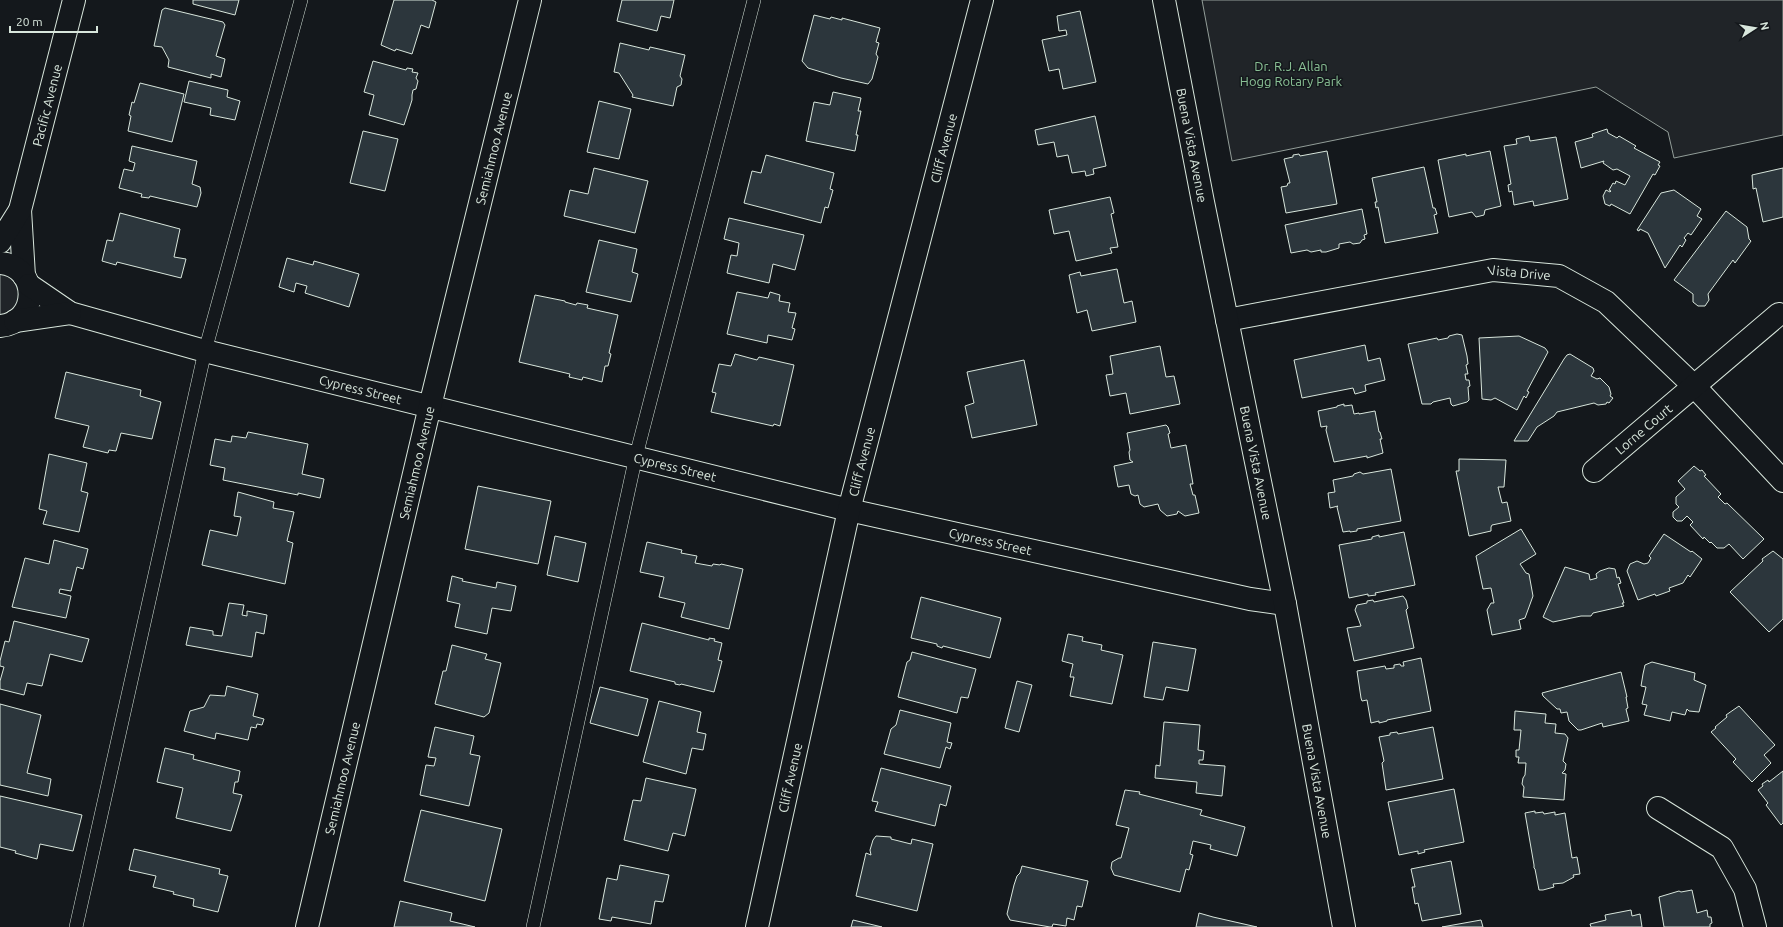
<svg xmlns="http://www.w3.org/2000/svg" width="1783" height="927" viewBox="0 0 1783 927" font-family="Ubuntu,sans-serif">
  <rect width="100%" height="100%" fill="#14181c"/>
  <path fill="#202428" stroke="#939e99" d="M1202,0H1783V135L1674,158L1668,132L1596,87L1232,161Z
    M0,270L19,280L23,305L0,321Z"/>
  <path fill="#2c363c" stroke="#d8e6dc" d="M193,0H239L235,15L193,4Z
    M394,0H432L436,2L429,28L421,25L412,54L396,49L395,51L381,45Z
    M622,0H674L670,18L661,16L657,31L617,21Z
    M165,8L223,22L225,25L216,56L225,59L221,77L211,74V78L168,67L169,60L162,47L154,46L162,10Z
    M1080,11L1096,82L1063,89L1059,69L1049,71L1042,40L1067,35L1066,30L1059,31L1057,16Z
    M814,15L830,19L831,17L842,20V18L880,28L876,42L879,43L876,54L878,57L872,79L868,84L841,78L808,68L802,61Z
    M620,43L649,50L650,47L685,55L680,76L682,79L681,85L677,87L673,106L632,97L633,95L619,73L614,72Z
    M373,61L406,70L407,68L413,69L412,72L418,73L416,78L418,81L416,89L413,90L412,95V100L404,125L369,115L374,95L364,92Z
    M189,81L228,90L227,97L240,101L235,120L210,115L211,108L184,102Z
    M140,83L184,94L172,142L128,131L131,116L129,115L132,102L134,103Z
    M833,92L861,98L858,111H861L856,135H858L855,151L806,141L814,102L830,105Z
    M599,101L631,109L619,159L587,152Z
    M1095,116L1106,166L1093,169L1094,174L1086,176L1085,171L1072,173L1068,155L1057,157L1054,142L1038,145L1035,130Z
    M1607,129L1608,133L1617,138L1619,136L1636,146L1634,148L1660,162L1658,165L1660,166L1655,175L1653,174L1630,214L1611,204L1610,206L1605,204L1603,196L1606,190L1610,192L1611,191L1609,190L1613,183L1615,184L1616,181L1625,185L1630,176L1617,169L1613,170L1603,163L1604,161L1581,168L1575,142L1593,137L1592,134Z
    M363,131L398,139L385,191L350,183Z
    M1529,136L1530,141L1556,137L1568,199L1534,206L1533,201L1514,205L1512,191L1509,192L1508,185L1511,184L1504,146L1517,144L1516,139Z
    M132,146L197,161L192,184L200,187L201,193L197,207L150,196L149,198L141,197L142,194L119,188L124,169L133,171L135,163L129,161Z
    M1327,151L1337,204L1286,213L1281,187L1287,186L1288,183H1290L1284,159L1293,157V155L1299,154L1300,156Z
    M1490,151L1501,206L1485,210L1484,215L1476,217L1472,212L1449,217L1438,160L1466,154V156Z
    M766,155L834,173L830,189L833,190L828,208L825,207L821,223L744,203L752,171L761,173Z
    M1424,167L1433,208H1435L1437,214L1434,215L1438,233L1385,243L1378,207L1376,208L1375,202H1377L1372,178Z
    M594,168L648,181L635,233L564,216L570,190L588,194Z
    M1783,168V217L1763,222L1756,188L1753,189L1752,175Z
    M1674,190L1701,209L1697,216L1702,219L1691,235L1688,233L1684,238L1686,240L1682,247L1680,245L1665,268L1648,233L1640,229L1639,231L1637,230L1661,193Z
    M1110,197L1114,213L1111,214L1118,247L1110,248L1112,253L1076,261L1069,231L1054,234L1049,210Z
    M1362,209L1367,234L1364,235L1365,239L1362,240L1360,243L1353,244L1350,242L1339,244V248L1326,252H1321V250L1311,252L1307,250L1291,253L1285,225Z
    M1726,211L1747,227L1749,239L1751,241L1735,263L1733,260L1708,294L1709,300L1705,306H1698L1693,302V294L1674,280Z
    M120,213L180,229L174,257L186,259L181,278L117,262L116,265L102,261L107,240L113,241Z
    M729,218L804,235L795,270L773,264L769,283L727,273L731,255L737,256L739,243L724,239Z
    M599,240L637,249L632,272L638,274L631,302L586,292Z
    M287,258L313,265L314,261L359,274L349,307L305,293L307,286L296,283L294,292L279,287Z
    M1117,269L1124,303L1132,301L1136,322L1092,331L1087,310L1077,313L1069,275L1080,272L1081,276Z
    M737,292L768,298L770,292L780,295L779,301L790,303L788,312L796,313L792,328L795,329L792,340L768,335L767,343L727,334Z
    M535,295L565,301V302L576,305L577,303L588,305L587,308L618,315L609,353L611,354L608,366H605L602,382L583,377L582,380L569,377L570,374L519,362Z
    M1457,334L1462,335L1467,356L1468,364L1466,365L1468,374H1465L1466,380H1469L1470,386L1468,387L1469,400L1467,402L1453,406L1451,404L1450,398L1433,402L1431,404H1422L1408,344L1437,338L1438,340L1448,338L1449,336Z
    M1519,336L1545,348L1548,352L1527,391L1529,392L1526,398L1524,396L1517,410L1495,398L1491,400L1482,399L1479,338Z
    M1365,345L1368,361L1380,358L1385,380L1365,385L1366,391L1355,394L1353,388L1302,398L1294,360Z
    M1160,346L1166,377L1174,376L1180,404L1130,414L1126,393L1110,396L1106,375L1113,374L1110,356Z
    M735,354L757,360L759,357L794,365L780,426L774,424L773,426L711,412L716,393L712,392L719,364L731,366Z
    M1570,354L1593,368L1594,371L1591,376L1597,379L1600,378L1609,387L1611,394L1610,396L1613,398L1609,403L1607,402L1606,404L1598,405L1594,403L1557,412L1554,416L1537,427L1528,441H1514L1564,359L1567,355Z
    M1024,360L1037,425L972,438L965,406L974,403L967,372Z
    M66,372L141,390L140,396L161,402L152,439L121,433L116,451L109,450L108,453L83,447L89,426L55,418Z
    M1344,404V406L1352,405L1354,414L1359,413V414L1375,411L1379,432H1380L1382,439H1380L1383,453L1367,458V456L1334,462L1326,430L1327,426L1321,427L1318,411L1337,407V406Z
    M1166,425L1168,427L1170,433L1168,434L1171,448L1186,445L1193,484H1190L1193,495H1195L1199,513L1185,516L1178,511L1177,514L1167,516L1160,510L1158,504L1144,507L1140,504L1138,495L1135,496L1131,494L1129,485L1118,487L1114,466L1133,462L1130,460L1129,452L1130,450L1127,433Z
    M248,432L308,444L302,474L324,479L320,498L298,493V495L223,480L225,468L210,465L215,439L231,442L232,436L246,438Z
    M49,454L87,463L81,491L88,493L79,532L43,524L47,511L39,509Z
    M1459,459L1506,460L1504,487H1498L1502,503L1507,502L1511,521L1492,525L1491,527V531L1469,536L1456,471H1459Z
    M1694,466L1700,471L1702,470L1706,475L1704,476L1721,494L1718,497L1725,504L1727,503L1764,539L1743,559L1729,544L1724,548H1717L1711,542L1710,543L1704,537L1703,539L1690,525L1693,522L1687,516L1682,521H1677L1673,517V512L1679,507L1676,504V497L1685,489L1678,481Z
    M1391,469L1401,521L1357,529V531L1350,532V531L1343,532L1337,507L1338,506L1330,508L1328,493L1335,492L1333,480L1353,476L1354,474L1360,472L1363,474Z
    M478,486L551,501L538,564L465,549Z
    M238,492L274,502L273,508L294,512L287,541L293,543L285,584L202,565L210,530L237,536L241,517L234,516Z
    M1521,529L1536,554L1520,564L1526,573L1529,574L1533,596L1525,618L1519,620L1521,629L1492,635L1487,610L1491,603H1494L1491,588L1483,589L1476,556Z
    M1404,532L1415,585L1375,593L1376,595L1368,596V594L1349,598L1339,545L1372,539V537L1379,535V537Z
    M1664,534L1691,552L1692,551L1702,559L1690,577L1688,575L1683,583L1669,588L1670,591L1656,596L1655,594L1638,600L1627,571L1630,564L1637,561L1644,564L1648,563L1651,558L1649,556Z
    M555,536L586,543L578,582L547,575Z
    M54,540L88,549L83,569L77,567L71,591L60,589L59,593L71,596L66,618L12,607L25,558L49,564Z
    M647,542L682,550L681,553L697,556L695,563L712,566L713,564L720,565L721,564L743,569L729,629L681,617L685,603L659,597L664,577L640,572Z
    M1773,551L1783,559V619L1769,632L1730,592L1763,561L1762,559Z
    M1565,567L1589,574L1590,580L1597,578L1596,574L1600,571L1609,568L1615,569L1617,578L1619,577L1621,583L1618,584L1624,603H1622L1624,606L1593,613L1591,616H1581L1553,622L1543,617Z
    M452,576L463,579L462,581L496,588L497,582L516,586L511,611L492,608L487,634L455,627L460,604L447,601Z
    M1403,596L1406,600L1408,608L1406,610L1414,648L1354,661L1347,628L1361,626L1355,610L1357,605L1367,603V601L1373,600L1374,602Z
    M921,597L1001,618L990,658L943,646L942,648L937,646V644L911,638Z
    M229,603L244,605L242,615L247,616V611L267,615L264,634L256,632L252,657L186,645L190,627L213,631V635L222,636Z
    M14,621L89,639L82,662L50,654L42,686L27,683L24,695L0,689V681L4,667L0,666V661L5,641L9,642Z
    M642,623L709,640V638L715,639L714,641L722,643L718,660L722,661L714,692L681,684L680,685L675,684V682L630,671Z
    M1068,634L1083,637L1082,641L1102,645L1101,650L1123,655L1112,704L1070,696L1074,677H1070L1073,664L1062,661Z
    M1153,642L1196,649L1188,691L1166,687L1163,700L1144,697Z
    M452,645L487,654L485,659L501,663L489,713L484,717L435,704L443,671H446Z
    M912,652L976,669L968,698L961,697L957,713L898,697L907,662L910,660Z
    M1421,658L1431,711L1387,720V721L1379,723V721L1371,723L1367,700L1362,701L1361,698L1357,671L1385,666L1386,669L1394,668V665L1400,664L1401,666H1404L1403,662Z
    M1652,662L1695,673L1694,680L1706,685L1699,712L1689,711L1687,709L1685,715L1672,712L1670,721L1644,715L1647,705L1642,704L1646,687L1641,686L1643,674L1645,665Z
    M1621,672L1627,697H1626L1628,708L1626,709L1629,721L1603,727L1602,723L1581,730H1578L1569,721L1567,712L1561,713L1560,709H1557L1543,696L1542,693Z
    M1017,681L1032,685L1019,732L1005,728Z
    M227,686L258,694L253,716L264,719L262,725L257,724L256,728L251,727L248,740L216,733L215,739L184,731L190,711L204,707L210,695L225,696Z
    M600,687L648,699L638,736L590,723Z
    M659,701L701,712L697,732L706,734L703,750L692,748L686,774L643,762Z
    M0,704L41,715L27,773L51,779L48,796L0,785Z
    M1739,706L1775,745L1764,755L1771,763L1752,782L1733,762L1736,759L1711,732L1716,728L1715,727L1727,717L1726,715Z
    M900,710L951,723L947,742L952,743L950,749L946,747L940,768L884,754L891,729L896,725Z
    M1515,711L1546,714L1545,723L1556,724L1555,733L1565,734L1568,738L1563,761L1566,764L1565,770L1562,773L1566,774L1564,800L1523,797L1524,787L1522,784L1523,778L1525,775L1526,763H1518L1519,757H1516V750H1519L1521,730H1514Z
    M1164,722L1200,725L1198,750L1204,751L1203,760H1199V764L1225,766L1222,796L1196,793L1197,782L1155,778L1156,765L1160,766Z
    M435,727L474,736L470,754L480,756L469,806L420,795L426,765L434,766L436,758L428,757Z
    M1433,727L1443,779L1386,790L1382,763L1384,761L1379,737L1390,735V733L1397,732L1398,734Z
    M165,748L194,755L193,759L240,771L238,782H235L233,793L242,795L231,831L176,818L183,788L157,782Z
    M881,768L951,786L946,806L940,804L935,826L875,811L878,802L872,801Z
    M1783,771V823L1781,825L1766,805L1768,803L1758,790L1763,786L1762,784L1768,780L1769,782Z
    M646,778L696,789L685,836L673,833L668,851L624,840L633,800L641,801Z
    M1454,789L1464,842L1424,850L1425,852L1418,854V851L1399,855L1388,802Z
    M1125,790L1140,792L1139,794L1202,810L1200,815L1245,827L1237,856L1210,849L1211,845L1193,841L1190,854L1193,855L1189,870L1186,869L1180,892L1114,875L1111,868L1112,862L1119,858H1121L1129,828L1116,825Z
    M0,796L82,815L73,851L40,844L37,859L15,853L16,851L0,847Z
    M421,810L502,829L485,901L404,881Z
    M1535,811V813L1543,812L1544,814L1555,812V815L1565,813L1572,858L1577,857L1579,868L1580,874L1573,875L1574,877L1563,883L1553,884L1554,887L1543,890H1539L1535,869L1534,868V865L1525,813Z
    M876,836L891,837V839L911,844L912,839L933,844L917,911L856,896L866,853L871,855L870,850L873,840Z
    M134,849L220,869L219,874L228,876L218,912L193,906L194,899L173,894L174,892L153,887L156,876L129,870Z
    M1451,861L1461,914L1422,921L1418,903L1415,904L1412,887H1415L1411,869Z
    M620,865L669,875L663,902L655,901L651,924L612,917L611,921L599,919L607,878L617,880Z
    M1022,866L1088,881L1082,907L1077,906L1074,920L1067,918L1066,926L1053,924L1052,927H1050L1010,920L1007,914L1014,885L1017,876L1020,873Z
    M1692,890L1697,913L1707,910L1708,917H1711L1712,923L1710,924V927H1664L1659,897L1679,891L1681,892Z
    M400,901L452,913L450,921L475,927H394Z
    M1631,910L1632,916L1640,914L1642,927H1591L1590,924L1606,920L1605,915Z
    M1199,913L1213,917L1257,927H1196Z
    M853,920L882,927H851Z
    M1481,920L1483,927H1442Z"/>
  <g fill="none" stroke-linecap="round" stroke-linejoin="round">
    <defs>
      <path id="lane" d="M76,927L205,351L301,0
        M533,927L636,456L754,0"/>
      <g id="street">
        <path d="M20,210L24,276"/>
        <path id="s1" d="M0,242L20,210L74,0"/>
        <path d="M0,263C40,266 39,323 0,326"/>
        <path id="s2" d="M29,285L70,313L205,351L849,510L1250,599L1285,604"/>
        <path id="s3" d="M1227,320L1493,270L1559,276L1606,302L1694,386L1783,481"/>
        <path d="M15,321L70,313"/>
        <path id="s4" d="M1594,471L1779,314"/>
        <path d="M1658,808L1722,848L1745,889L1755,927"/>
        <path id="s5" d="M307,927L430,406L530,0"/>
        <path id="s6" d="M757,927L849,510L982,0"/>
      </g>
      <g id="secondary">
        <path id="s7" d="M1164,0L1203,202L1285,604L1344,927"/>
      </g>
    </defs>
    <use href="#lane" stroke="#d8e6dc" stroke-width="14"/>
    <use href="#street" stroke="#d8e6dc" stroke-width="24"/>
    <use href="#secondary" stroke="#d8e6dc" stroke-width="24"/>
    <use href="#lane" stroke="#14181c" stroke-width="13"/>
    <use href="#street" stroke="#14181c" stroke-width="22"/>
    <use href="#secondary" stroke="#14181c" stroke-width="22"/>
  </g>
  <g text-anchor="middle" stroke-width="3" stroke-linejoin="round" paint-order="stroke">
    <g font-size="13" fill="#8ac095" stroke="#14181c">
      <text x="1291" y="71">Dr. R.J. Allan<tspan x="1291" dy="15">Hogg Rotary Park</tspan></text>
    </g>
    <g font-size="13" fill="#d8e6dc" stroke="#14181c">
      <text dy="5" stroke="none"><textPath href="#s1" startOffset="146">Pacific Avenue</textPath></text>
      <text dy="5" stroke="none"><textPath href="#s7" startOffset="148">Buena Vista Avenue</textPath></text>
      <text dy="5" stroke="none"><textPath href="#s5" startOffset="801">Semiahmoo Avenue</textPath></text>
      <text dy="5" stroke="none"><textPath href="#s6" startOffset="801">Cliff Avenue</textPath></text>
      <text dy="5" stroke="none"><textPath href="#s3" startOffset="297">Vista Drive</textPath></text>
      <text dy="5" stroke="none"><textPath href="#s2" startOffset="350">Cypress Street</textPath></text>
      <text dy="5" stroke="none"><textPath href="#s4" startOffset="65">Lorne Court</textPath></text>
      <text dy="5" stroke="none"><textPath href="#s6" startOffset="477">Cliff Avenue</textPath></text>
      <text dy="5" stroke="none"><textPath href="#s5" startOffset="477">Semiahmoo Avenue</textPath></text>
      <text dy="5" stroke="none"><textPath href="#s7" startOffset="472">Buena Vista Avenue</textPath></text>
      <text dy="5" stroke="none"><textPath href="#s2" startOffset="674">Cypress Street</textPath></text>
      <text dy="5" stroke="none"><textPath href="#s2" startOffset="998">Cypress Street</textPath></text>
      <text dy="5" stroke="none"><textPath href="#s5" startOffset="153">Semiahmoo Avenue</textPath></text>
      <text dy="5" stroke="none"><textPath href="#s6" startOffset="153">Cliff Avenue</textPath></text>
      <text dy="5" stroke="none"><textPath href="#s7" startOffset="796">Buena Vista Avenue</textPath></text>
    </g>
  </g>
  <g transform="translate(1755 28) rotate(78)" stroke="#14181c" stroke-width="3" paint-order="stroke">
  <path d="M0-3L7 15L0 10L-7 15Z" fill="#d8e6dc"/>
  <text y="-6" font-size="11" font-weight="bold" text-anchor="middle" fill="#d8e6dc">N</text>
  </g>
  <path d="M10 26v6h87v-6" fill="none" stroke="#d8e6dc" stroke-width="2"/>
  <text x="16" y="26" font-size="12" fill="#d8e6dc" stroke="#14181c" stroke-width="3" paint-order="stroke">20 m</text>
</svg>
